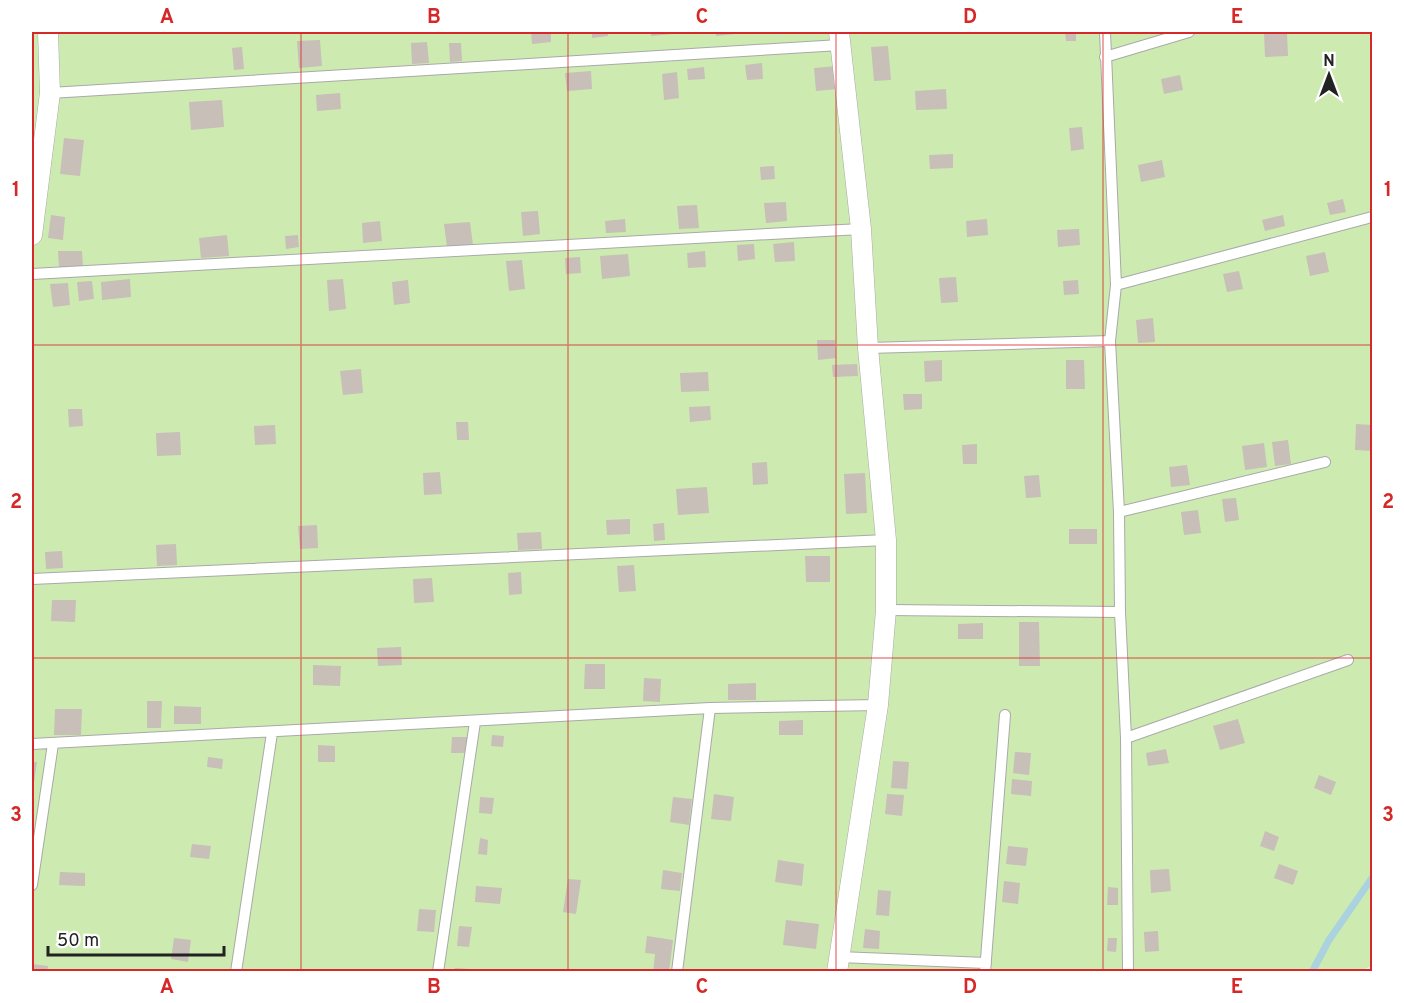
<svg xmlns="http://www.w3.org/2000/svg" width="1404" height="1003" viewBox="0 0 1404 1003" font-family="Overpass,sans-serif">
  <rect width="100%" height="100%" fill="#f2efe9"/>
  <path fill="#cdebb0" d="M32,32H1372V966L1357,972L32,971Z"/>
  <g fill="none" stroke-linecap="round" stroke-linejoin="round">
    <path stroke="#aad3df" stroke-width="7" d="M1312,972L1329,940L1372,878"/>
  </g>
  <path fill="#c7bfb8" d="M531,32H551V42L532,44Z
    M592,32H608V36L592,38Z
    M651,32H672V34L651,36Z
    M716,32H734V34L716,36Z
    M1065,32H1076V41H1066Z
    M1264,32H1287L1288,56L1265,57Z
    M320,40L322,66L299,68L297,41Z
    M427,42L429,63L412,64L411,43Z
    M449,43H461L462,61L450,62Z
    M888,46L891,80L874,81L871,47Z
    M242,47L244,69L234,70L232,48Z
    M762,63L763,79L747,80L745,65Z
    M837,66L838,89L816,91L814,68Z
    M704,67L705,79L688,80L687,69Z
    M591,71L592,89L567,91L565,73Z
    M677,72L679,98L664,100L662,74Z
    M1180,75L1183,90L1164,94L1161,79Z
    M946,89L947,109L916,110L915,91Z
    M340,93L341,109L317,111L316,95Z
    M222,100L224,127L191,130L189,102Z
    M1082,127L1084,149L1071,151L1069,128Z
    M64,138L84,140L80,176L60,174Z
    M953,154V168L930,169L929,155Z
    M1162,160L1165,177L1141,182L1138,165Z
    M774,166L775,179L761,180L760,167Z
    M1343,199L1346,212L1330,215L1327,203Z
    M786,202L787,221L766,223L764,203Z
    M697,205L699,228L679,229L677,206Z
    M538,211L540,234L523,236L521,212Z
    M51,215L65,217L63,240L48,238Z
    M1283,215L1285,226L1265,231L1262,220Z
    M625,219L626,232L606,233L605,221Z
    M987,219L988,235L967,237L966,221Z
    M380,221L382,241L363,243L362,223Z
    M470,222L473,245L447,247L444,224Z
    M1079,229L1080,245L1058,247L1057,230Z
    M227,235L229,256L201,258L199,238Z
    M298,235L299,247L286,249L285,236Z
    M794,242L795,261L775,262L773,244Z
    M754,244L755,259L738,261L737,245Z
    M58,251H82L83,267H59Z
    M705,251L706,267L688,268L687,253Z
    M1325,252L1329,272L1310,276L1306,256Z
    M628,254L630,276L602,279L600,256Z
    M580,257L581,273L566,274L565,258Z
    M522,260L525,289L509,291L506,261Z
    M1239,271L1243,289L1227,292L1223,274Z
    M956,277L958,302L941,303L939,278Z
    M130,279L131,297L102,300L101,282Z
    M343,279L346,309L329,311L327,280Z
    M408,280L410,303L394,305L392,282Z
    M1078,280L1079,294L1064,295L1063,281Z
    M92,281L94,299L79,301L77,282Z
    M68,283L70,305L53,307L50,284Z
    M1153,318L1155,342L1138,343L1136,320Z
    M817,340H835L836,358L818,360Z
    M942,360V381L925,382L924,361Z
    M1066,360H1084L1085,389H1066Z
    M857,364L858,376L833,377L832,365Z
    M361,369L363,393L343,395L340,371Z
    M708,372L709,391L681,392L680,373Z
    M903,394H922V409L904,410Z
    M710,406L711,420L690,422L689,407Z
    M68,409H82L83,426L69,427Z
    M456,422H468L469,440H457Z
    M1356,424L1372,425V451L1355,450Z
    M275,425L276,444L255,445L254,426Z
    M180,432L181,455L157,456L156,433Z
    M1288,440L1291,464L1275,466L1272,442Z
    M1264,443L1267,467L1245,470L1242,446Z
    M977,444V464H963L962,445Z
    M767,462L768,484L753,485L752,463Z
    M1187,465L1190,485L1171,487L1169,467Z
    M440,472L442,494L424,495L423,473Z
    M865,473L867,513L846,514L844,474Z
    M1039,475L1041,497L1026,498L1024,476Z
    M707,487L709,513L678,515L676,489Z
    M1236,498L1239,520L1225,522L1222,499Z
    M1198,510L1201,533L1184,535L1181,512Z
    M630,519V534L607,535L606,520Z
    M664,523L665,540L654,541L653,524Z
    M317,525L318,548L300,549L298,526Z
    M1069,529H1097V544H1069Z
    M541,532L542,549L518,550L517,533Z
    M176,544L177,565L157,566L156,545Z
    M62,551L63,568L46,569L45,552Z
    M805,556H830V582H806Z
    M634,565L636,591L619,592L617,566Z
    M521,572L522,594L509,595L508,573Z
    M432,578L434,602L414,603L413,579Z
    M52,600H76L75,622L51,621Z
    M1019,622H1039L1040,666H1019Z
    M983,623V639H958V624Z
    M401,647L402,665L378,666L377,648Z
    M585,664H605V689H584Z
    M313,665L341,666L340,686L313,685Z
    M644,678L661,679L660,702L643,701Z
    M756,683V700H728V684Z
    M147,701H162L161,728H147Z
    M174,706L201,707V724H174Z
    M55,709H82L81,735H54Z
    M1238,719L1245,743L1220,750L1213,726Z
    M803,720V735H779V721Z
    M492,735L504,736L503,747L491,746Z
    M452,737H467V753H451Z
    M318,745L335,746V762H318Z
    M1166,749L1169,763L1148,766L1146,753Z
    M1015,752L1031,753L1029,775L1013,773Z
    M208,757L223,759L222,769L207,767Z
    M893,761L909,762L907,789L891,788Z
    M32,762H37L33,789H32Z
    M1319,775L1336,782L1331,795L1314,788Z
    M1012,779L1032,781L1031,796L1011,794Z
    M714,794L734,797L731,821L711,819Z
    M887,794L904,795L902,816L885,814Z
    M480,797L494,798L492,814L479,813Z
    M673,797L692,799L689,825L670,822Z
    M1265,831L1279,837L1274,851L1260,846Z
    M480,838L488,840L487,855L478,854Z
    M192,844L211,846L209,859L190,857Z
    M1008,846L1028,848L1026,866L1006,864Z
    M778,860L804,864L802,886L775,882Z
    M1279,864L1298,871L1293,885L1274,878Z
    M1169,869L1171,891L1151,893L1150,870Z
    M663,870L682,873L680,891L661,889Z
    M60,872L85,873V886L59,885Z
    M568,879L581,880L576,914L563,912Z
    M1004,881L1020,883L1018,904L1002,902Z
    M476,886L502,888L500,904L475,902Z
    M1108,887L1118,888V905H1107Z
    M878,890L891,891L889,916L876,915Z
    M419,909L436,910L434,932L417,931Z
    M786,920L819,924L816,949L783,945Z
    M459,926L472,927L469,947L457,946Z
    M865,929L880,931L879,949L863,948Z
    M1158,931L1159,951L1145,952L1144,932Z
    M647,936L673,940L669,972H653L655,954L645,953Z
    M174,938L191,940L188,962L171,959Z
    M1108,938H1117L1116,952L1107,951Z
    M32,964L48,966L47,972H32Z
    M455,968L470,969V972H454Z"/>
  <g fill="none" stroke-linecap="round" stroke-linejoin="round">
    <defs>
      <path id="lane" d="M1105,32L1116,285L1110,341L1119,512L1120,612L1126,738L1128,972
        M1105,57L1189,32
        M50,93L840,45
        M32,274L861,229
        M1116,285L1372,217
        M868,348L1110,341
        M1119,512L1325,462
        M32,579L886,540
        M886,610L1120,612
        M1126,738L1348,660
        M32,744L710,708L878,705
        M32,885L53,744
        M839,957L986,963
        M236,972L272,733
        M438,972L475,722
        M677,972L710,708
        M985,972L1005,715"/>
      <path id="street" d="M32,235L50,93L48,32
        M837,972L878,705L886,610V540L868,348L861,229L839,32"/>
    </defs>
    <use href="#lane" stroke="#a9a9a9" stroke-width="12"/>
    <use href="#street" stroke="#a9a9a9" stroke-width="21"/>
    <use href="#lane" stroke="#fff" stroke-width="10"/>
    <use href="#street" stroke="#fff" stroke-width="20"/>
  </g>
  <path fill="none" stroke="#d62828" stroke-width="1.5" stroke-opacity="0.55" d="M301,32V972M568,32V972M836,32V972M1103,32V972M32,345H1372M32,658H1372"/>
  <rect width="1404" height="1003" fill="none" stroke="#ffffff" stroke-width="66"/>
  <g transform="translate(1329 75)" stroke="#ffffff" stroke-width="4.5" paint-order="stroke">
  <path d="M0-4.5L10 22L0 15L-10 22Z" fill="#222222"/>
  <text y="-9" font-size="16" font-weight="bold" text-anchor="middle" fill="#222222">N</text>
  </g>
  <path d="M48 946v9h176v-9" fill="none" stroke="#222222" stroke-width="3"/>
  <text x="57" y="946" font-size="18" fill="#222222" stroke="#ffffff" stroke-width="4.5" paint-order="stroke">50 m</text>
  <rect x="33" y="33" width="1338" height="937" fill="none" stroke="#d62828" stroke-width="2"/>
  <g font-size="20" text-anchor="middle" font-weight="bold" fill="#d62828">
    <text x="167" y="23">A</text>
    <text x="434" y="23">B</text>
    <text x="702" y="23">C</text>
    <text x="970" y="23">D</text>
    <text x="1237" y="23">E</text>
    <text x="16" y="196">1</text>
    <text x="1388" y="196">1</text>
    <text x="16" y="508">2</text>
    <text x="1388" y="508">2</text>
    <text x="16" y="821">3</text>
    <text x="1388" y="821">3</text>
    <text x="167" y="993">A</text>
    <text x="434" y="993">B</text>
    <text x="702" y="993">C</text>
    <text x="970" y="993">D</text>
    <text x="1237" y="993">E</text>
  </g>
</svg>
